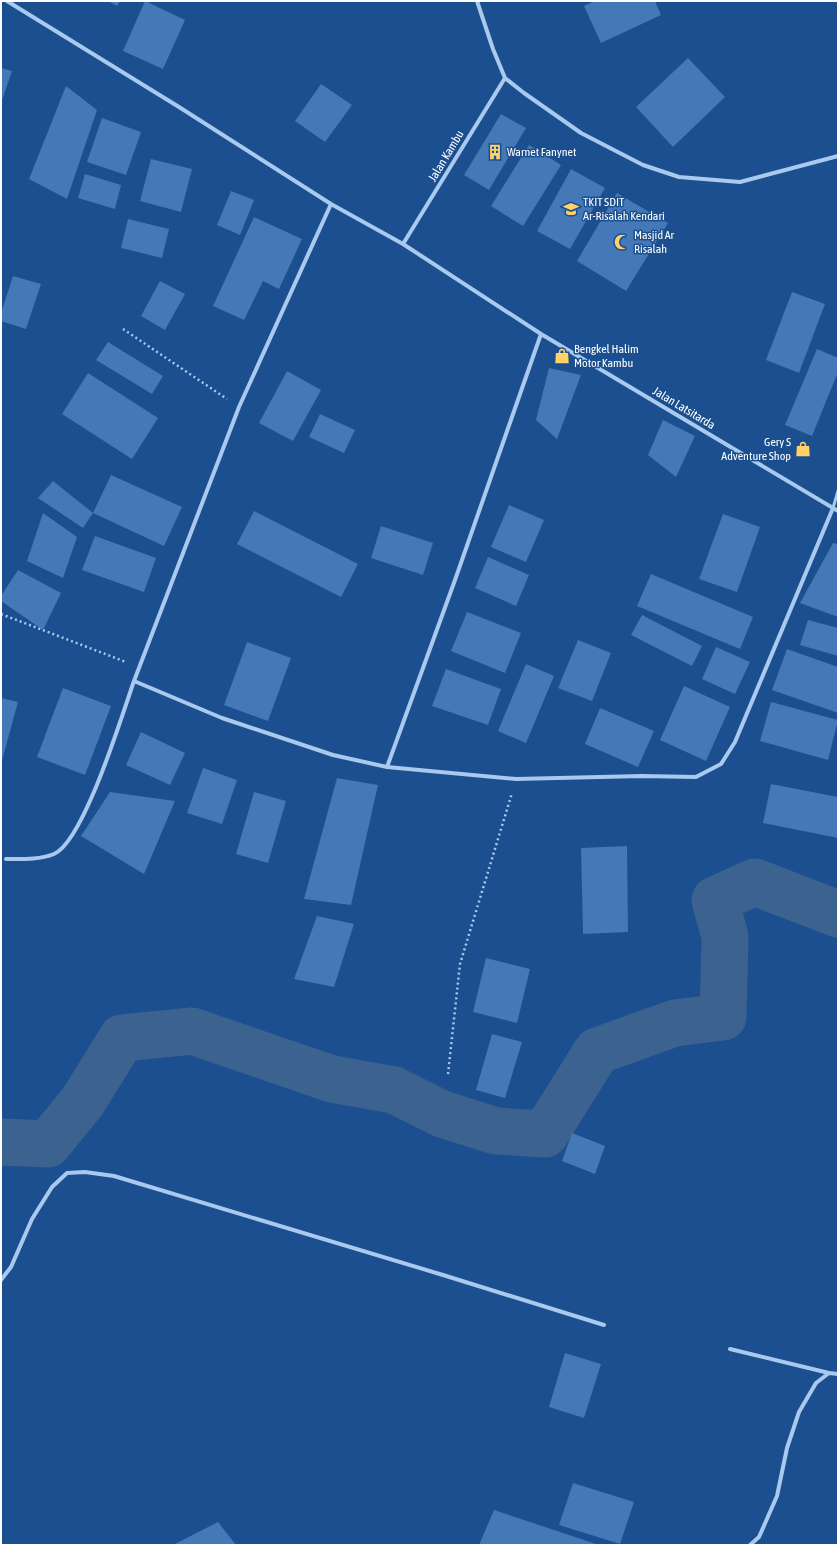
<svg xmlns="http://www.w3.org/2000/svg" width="839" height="1546" viewBox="0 0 839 1546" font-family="'Asap Condensed',sans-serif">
  <rect width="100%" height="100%" fill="#1b4f8f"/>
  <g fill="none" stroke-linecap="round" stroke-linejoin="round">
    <path stroke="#3c6290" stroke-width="47" d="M1,1142L48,1144L83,1101L122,1038L192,1031L332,1079L394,1090L442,1114L496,1131L545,1134L597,1051L675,1023L723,1017L725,937L715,900L755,882L838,914"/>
  </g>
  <path fill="#4478b7" d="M108,1H120L117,6Z
    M145,1L185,20L163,69L123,51Z
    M595,1H655L661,15L601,43L584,6Z
    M688,58L725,97L673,147L636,107Z
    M1,68L12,71L1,103Z
    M321,84L352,105L325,142L295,121Z
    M66,86L97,110L67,199L29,179Z
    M501,114L526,128L489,190L464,175Z
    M102,118L141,132L126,175L87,162Z
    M529,145L561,165L523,226L491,206Z
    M151,159L192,169L181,212L140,201Z
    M571,169L605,188L570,249L537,231Z
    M85,174L121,185L115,209L78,198Z
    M231,191L254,200L240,235L217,225Z
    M617,193L668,223L626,291L577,261Z
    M254,217L302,239L279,289L263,281L244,320L213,306Z
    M128,219L169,229L162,258L121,248Z
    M13,276L41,284L26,329L1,321V313Z
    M160,281L185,294L165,330L141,316Z
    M792,292L825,304L799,373L766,360Z
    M108,342L163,376L152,394L96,360Z
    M817,349L838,358V372L812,436L785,425Z
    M549,368L581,375L557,439L536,420Z
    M287,371L321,390L293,441L259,423Z
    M88,373L158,418L132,459L62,414Z
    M320,414L355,430L344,453L309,437Z
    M663,420L695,436L676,477L648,455Z
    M111,475L182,507L164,546L93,513Z
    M53,481L93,513L83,528L38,498Z
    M509,505L544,520L526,562L491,547Z
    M254,511L358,564L341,597L237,544Z
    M43,513L77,537L63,578L27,561Z
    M723,514L760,527L737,592L699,579Z
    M381,526L433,543L423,575L371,558Z
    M95,536L156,558L144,592L82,570Z
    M833,543L838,544V617L800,603Z
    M488,557L529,575L516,606L475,588Z
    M18,570L61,593L43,630L1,601V596Z
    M651,574L753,617L740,649L637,606Z
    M467,612L521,633L505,673L451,651Z
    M642,615L702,646L692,666L631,635Z
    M808,620L838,628V656L800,645Z
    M578,640L611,653L592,701L558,688Z
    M247,642L291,658L268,721L224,705Z
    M716,647L750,662L735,694L702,679Z
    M787,649L838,667V713L772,690Z
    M526,664L554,676L526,743L498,731Z
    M446,669L501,689L488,725L432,706Z
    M684,686L730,707L706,761L660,740Z
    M63,688L111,706L85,775L37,757Z
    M1,698L18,702L1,764Z
    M771,702L838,720L828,760L760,741Z
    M600,708L654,731L638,767L585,744Z
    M141,732L185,753L170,785L126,765Z
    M203,768L237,780L222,824L187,813Z
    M337,778L378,785L351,905L304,899Z
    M771,784L838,797V838L763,823Z
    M110,792L175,801L144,874L81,836Z
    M254,792L286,801L268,863L236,854Z
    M627,846L628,932L583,934L581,848Z
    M317,916L354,924L334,987L294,979Z
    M486,958L530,969L517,1023L473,1012Z
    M492,1034L522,1042L505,1098L476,1090Z
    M572,1133L605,1146L595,1174L562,1161Z
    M565,1353L601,1364L584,1418L549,1407Z
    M573,1483L634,1502L620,1544L559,1525Z
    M494,1510L599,1545H479Z
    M218,1522L236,1545H173Z"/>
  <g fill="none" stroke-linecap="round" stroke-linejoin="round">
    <path stroke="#a9c9ee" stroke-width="2.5" stroke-dasharray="2 3" stroke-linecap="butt" d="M123,329L227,399
      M1,614L126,662
      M448,1074L460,964L512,793"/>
    <path stroke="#a9c9ee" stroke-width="3" d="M833,508L838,491"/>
    <path stroke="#a9c9ee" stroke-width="4" d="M7,1L179,107L331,204L403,244L541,334L838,511
      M477,1L493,49L505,78L524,93L581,133L643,165L679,177L740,182L838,156
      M403,244L505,78
      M134,681L239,407L331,204
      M387,767L455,580L541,334
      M6,859C21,859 39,860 54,854C84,841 122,715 134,681L222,718L333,755L387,767L516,779L642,776L696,777L721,764L735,742L833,508
      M1,1280L11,1267L32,1219L52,1187L67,1173L85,1172L114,1176L443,1275L604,1325
      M730,1349L829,1373
      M750,1545L759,1537L777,1496L787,1448L799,1412L816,1383L829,1373L838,1374"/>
  </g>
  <defs>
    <symbol id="building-bare" viewBox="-9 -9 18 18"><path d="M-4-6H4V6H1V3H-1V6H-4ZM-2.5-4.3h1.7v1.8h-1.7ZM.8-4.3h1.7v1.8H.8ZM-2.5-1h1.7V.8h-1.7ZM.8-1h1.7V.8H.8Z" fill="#ffd166" stroke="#1b4f8f" stroke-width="2.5" paint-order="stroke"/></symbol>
    <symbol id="school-bare" viewBox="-9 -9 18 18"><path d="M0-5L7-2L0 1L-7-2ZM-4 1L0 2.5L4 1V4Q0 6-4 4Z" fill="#ffd166" stroke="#1b4f8f" stroke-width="2.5" paint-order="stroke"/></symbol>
    <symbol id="mosque-bare" viewBox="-9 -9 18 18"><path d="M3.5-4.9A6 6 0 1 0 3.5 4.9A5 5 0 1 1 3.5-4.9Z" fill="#ffd166" stroke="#1b4f8f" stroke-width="2.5" paint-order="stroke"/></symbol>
    <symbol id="shop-bare" viewBox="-9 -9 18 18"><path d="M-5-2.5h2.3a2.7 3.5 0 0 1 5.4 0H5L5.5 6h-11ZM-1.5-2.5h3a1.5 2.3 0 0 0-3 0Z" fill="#ffd166" stroke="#1b4f8f" stroke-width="2.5" paint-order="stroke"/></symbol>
  </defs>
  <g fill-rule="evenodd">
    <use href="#building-bare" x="484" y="141" width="22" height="22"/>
    <use href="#school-bare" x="560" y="198" width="22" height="22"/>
    <use href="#mosque-bare" x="611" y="231" width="22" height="22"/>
    <use href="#shop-bare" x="551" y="345" width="22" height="22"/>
    <use href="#shop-bare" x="792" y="438" width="22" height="22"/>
  </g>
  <g text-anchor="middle" stroke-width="3" stroke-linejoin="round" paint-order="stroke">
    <g font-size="12" fill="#fff" stroke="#1b4f8f" text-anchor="start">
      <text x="507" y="156">Warnet Fanynet</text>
      <text x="583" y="206">TKIT SDIT<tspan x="583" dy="14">Ar-Risalah Kendari</tspan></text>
      <text x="634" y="239">Masjid Ar<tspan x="634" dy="14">Risalah</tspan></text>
      <text x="574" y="353">Bengkel Halim<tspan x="574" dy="14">Motor Kambu</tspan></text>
      <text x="791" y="446" text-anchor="end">Gery S<tspan x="791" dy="14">Adventure Shop</tspan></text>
    </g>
    <g font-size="12" fill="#fff" stroke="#1b4f8f">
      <text transform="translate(446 156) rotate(-59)" y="4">Jalan Kambu</text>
      <text transform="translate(684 408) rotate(31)" y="4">Jalan Latsitarda</text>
    </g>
  </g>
  <rect width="839" height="1546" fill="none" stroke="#ffffff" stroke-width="4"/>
</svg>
